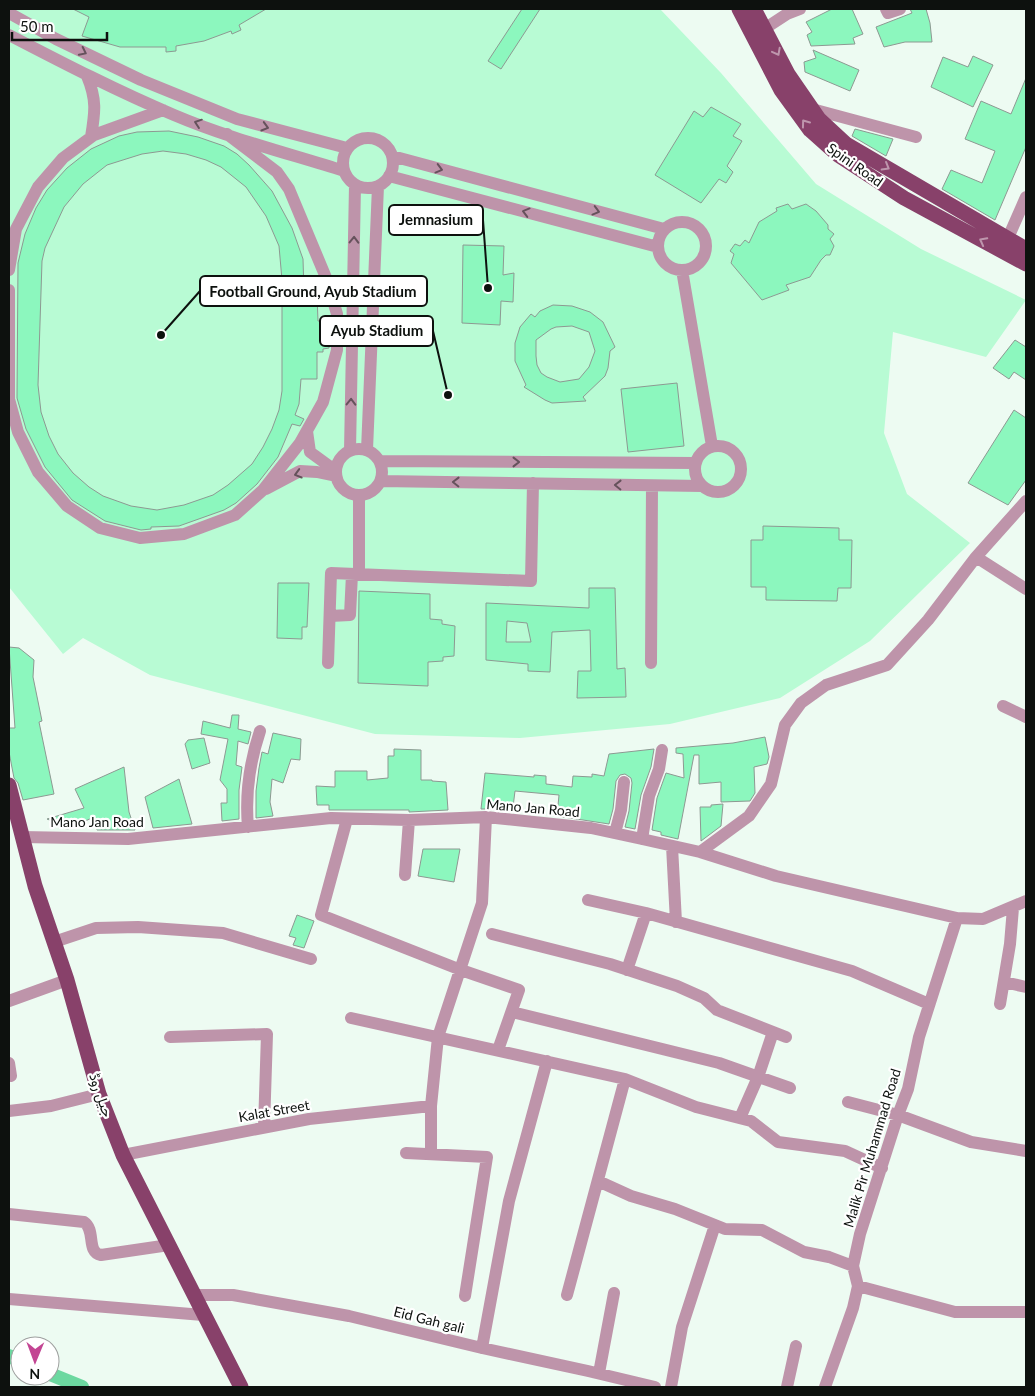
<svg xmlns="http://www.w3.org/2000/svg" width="1035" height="1396" viewBox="0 0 1035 1396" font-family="Lato,Vazirmatn,sans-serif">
  <rect width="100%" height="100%" fill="#edfbf2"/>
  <path fill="#b8fbd4" d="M9,9H660L721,73L816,184L921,249L1026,300L986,357L893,332L884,433L907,494L970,543L870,641L780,698L670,724L520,738L375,734L150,675L83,638L63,654L9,587Z"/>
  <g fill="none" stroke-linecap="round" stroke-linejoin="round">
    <path stroke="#6cd8a0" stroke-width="14" d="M9,1356L20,1361
      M50,1374L82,1387"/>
  </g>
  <path fill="#8cf7be" stroke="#8d9992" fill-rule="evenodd" d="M73,9H266L239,25L241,30L232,34L231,31L204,41L176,46V51L166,52V47H120L82,36L89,17Z
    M522,9H540L501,69L488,61Z
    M832,9H852L863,34L853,38L855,44L811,46L807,35L812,32L806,22Z
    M910,9H926L930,23L932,42H905L884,47L876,27L912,13Z
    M813,50L859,70L850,91L805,72L804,62L816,58Z
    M973,56L993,65L973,107L931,87L943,57L968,67Z
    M1026,78V147L995,220L942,189L951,170L982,183L995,151L965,139L981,101L1011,114Z
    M711,107L741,124L733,136L742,141L727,166L733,172L726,183L719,179L701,203L655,175L694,111L703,117Z
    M855,129L893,139L886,156L852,136Z
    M169,131L198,137L224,146L237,154L249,165L272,191L292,228L303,259L304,293L315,294V295H317L318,321H329V348L323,349V352H317V379H301L299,404L295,415L304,419L300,426L292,424L278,457L257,484L236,503L224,510L179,526L151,527V529L141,530L105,521L72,500L45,467L26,429L17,398L18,263L25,234L36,208L47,190L67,168L91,149L119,136L137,132ZM163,151L186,154L206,160L221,167L246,187L266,216L279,246L282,280V391L279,410L272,429L263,447L252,464L228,485L213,495L184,505L157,510L131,506L103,496L89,487L73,473L58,454L49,436L41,412L38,385L42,261L45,248L64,207L83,184L107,165L142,154Z
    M788,204L792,209L806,204L816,211L828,225V229L834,234L830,239L834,246L830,255H826L821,260L810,277L786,285L789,290L762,300L731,263L734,254L730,251L735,244L740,246L745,240L749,243L759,222L777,211L776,208Z
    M463,245L504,246L503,275L514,273L513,302L501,301L500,325L462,323Z
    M553,305L572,306L590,312L603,322L615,347L610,351L608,368L605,376L583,397L586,401L552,403L545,400L524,387L526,385L515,361V343L520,327L531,314L535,317L540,311ZM572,326L589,332L595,351L589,367L579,379L560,382L547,377L541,373L537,365L536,356V340L551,329L556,327Z
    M1015,340L1026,347V380L1014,372L1009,379L993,368Z
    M677,383L684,446L628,452L621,389Z
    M1014,410L1026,418V480L1008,505L968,483Z
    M763,526L839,528V540H852L851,588H838L837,601L766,600V587H751V540H763Z
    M278,583H309L307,627H302V639L277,638Z
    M589,588H615L617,669L625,668L626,697L577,698L578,671H591L590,630L552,632L550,672L528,671V664L486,660V603L589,608ZM507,621L527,623L531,642H506Z
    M359,591L430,594V619L442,620V624L455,626L454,656L443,657V661L428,662V686L358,683Z
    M9,647L19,648L34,660L33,677L42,721L39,722L54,794L23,800L18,783L14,778L9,752V728H15Z
    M232,715H239L238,729L251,732L248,744L238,741L236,765L242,767L239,790V819L222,821L221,803H227V789L220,780L228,739L201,734L203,721L230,728Z
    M273,733L301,739L300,760L291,759L283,783L272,779L270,802L273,816L256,818V791L259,768L262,752L268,754Z
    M765,737L769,757L767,764L754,767L755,793L750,801L721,802V782L699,784V755H694L678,839L661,835V832L652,830L657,798L666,773L684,778L683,754L676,753V748L733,743Z
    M204,738L210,763L192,769L185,744L188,740Z
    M394,749L421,750V780H432V781L446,782L448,810L409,812V810H329V805H317L316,786L335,787V771H367V780L388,778V756H394Z
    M654,749L651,767L641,795L635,829L625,827L629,811L632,783L631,778L625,774L620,775L616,781L613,809L609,824L557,816L559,795L515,791L513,807L493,805L492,809H481L485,773L534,777V775L546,776V784L572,787L573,776L592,777V774L604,776L609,754Z
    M124,767L129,812L135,830H97L94,817L68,829L61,828L62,825L47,819L84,808L75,789Z
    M179,779L192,824L153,828L145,797Z
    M723,804L721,826L701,841L700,807H711V805Z
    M423,849H460L454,882L418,876Z
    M297,915L314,921L304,948L293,945L296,938L289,936Z"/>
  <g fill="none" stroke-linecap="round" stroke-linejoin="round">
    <path stroke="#be94aa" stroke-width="12" d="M886,9L888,13L900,9
      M9,13L56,39L141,80L237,119L347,148
      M764,29L787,14L800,9
      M9,35C63,63 117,91 174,115C228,138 287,153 344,171
      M87,76C97,100 95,112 91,137
      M812,109L916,137
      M343 163a25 25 0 1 1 50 0a25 25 0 1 1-50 0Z
      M392,156L664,229
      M389,176L658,247
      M658 246a24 24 0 1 1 48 0a24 24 0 1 1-48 0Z
      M1008,238L1026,197
      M9,270L16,229L38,187L63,158L94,135L163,110
      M682,270L712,446
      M9,290V399L18,432L38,472L67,506L100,528L140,538L184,534L235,515L263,490L300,443L323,402L337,350V314L327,280L289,189L277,172L227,134
      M307,431L310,452L336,471
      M695 469a23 23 0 1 1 46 0a23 23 0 1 1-46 0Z
      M336 472a23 23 0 1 1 46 0a23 23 0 1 1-46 0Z
      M367,450L378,186
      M350,451L355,185
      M380,461L695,463
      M381,481L702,486
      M266,489L300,471L317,472L336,476
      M976,557L1026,589
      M359,574V495
      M330,616L350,615L352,574
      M328,663L331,573L531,581L533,483
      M651,663L652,486
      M1003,706L1026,717
      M347,819L321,915L461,970L519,990L498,1050
      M248,827C245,793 249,764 260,731
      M615,833L621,810L624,782
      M22,837L128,839L331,818L409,820L486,817L591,828L642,839L700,852L776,876L957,918L983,919L1026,901
      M642,839L649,796L659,769L662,750
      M672,846L676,922
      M700,852L749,816L771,784L785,725L801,703L826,685L887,665L928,620L976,557L1026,501
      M405,875L409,820
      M588,900L646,913L852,971L929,1004
      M492,934L610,964L677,986L704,998L717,1010L786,1037
      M54,942L96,928L138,927L223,933L311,959
      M627,970L646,913
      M1004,982L1026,987
      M9,1001L67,980
      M1000,1004L1010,944L1013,908
      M512,1012L719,1063L790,1088
      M351,1018L625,1079L696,1107L751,1121L778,1142L845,1151L882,1168
      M170,1037L267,1034L264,1127
      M9,1063L11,1076
      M848,1102L898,1115L971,1142L1026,1151
      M9,1111L51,1106L99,1094
      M740,1118L758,1077L773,1032
      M406,1153L487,1157L465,1296
      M431,1154V1106L438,1037L482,903L486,817
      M123,1155L309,1119L431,1106
      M598,1181L631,1196L675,1209L725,1229L762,1230L804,1252L829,1257L853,1266
      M9,1214L84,1222C96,1230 86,1252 101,1255L169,1245
      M858,1286L955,1312H1026
      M194,1295H233L349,1316L482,1348L588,1371L655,1387
      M567,1295L625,1079
      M9,1299L203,1315
      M482,1348L509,1201L547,1061
      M599,1373L614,1293
      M671,1387L682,1327L715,1225
      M787,1387L796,1346
      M825,1387L853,1308L858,1286L853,1266L860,1234L898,1115L908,1089L919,1037L957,918"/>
    <path stroke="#88416a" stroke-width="15" d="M739,9L781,90L810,130L838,155L904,198L1026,264
      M754,9L788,74L819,119L846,144L1026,249
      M9,785L35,886L67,980L99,1094L123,1155L241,1387"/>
  </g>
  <defs><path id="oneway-chevron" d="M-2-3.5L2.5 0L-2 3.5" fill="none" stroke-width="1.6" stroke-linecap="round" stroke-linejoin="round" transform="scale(1.25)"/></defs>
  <g stroke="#66525c">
    <use href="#oneway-chevron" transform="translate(83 52) rotate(26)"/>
    <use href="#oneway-chevron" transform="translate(198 123) rotate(-161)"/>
    <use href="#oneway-chevron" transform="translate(265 127) rotate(16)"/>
    <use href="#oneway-chevron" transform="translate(439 169) rotate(15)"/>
    <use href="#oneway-chevron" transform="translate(596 211) rotate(15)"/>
    <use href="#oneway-chevron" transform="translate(526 212) rotate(-165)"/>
    <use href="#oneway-chevron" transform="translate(354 240) rotate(-89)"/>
    <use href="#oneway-chevron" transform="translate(351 402) rotate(-89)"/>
    <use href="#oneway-chevron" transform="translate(516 462)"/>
    <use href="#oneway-chevron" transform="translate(298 474) rotate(164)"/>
    <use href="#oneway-chevron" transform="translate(456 482) rotate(-179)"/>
    <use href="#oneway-chevron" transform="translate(618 485) rotate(-179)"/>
  </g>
  <g stroke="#be96ad">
    <use href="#oneway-chevron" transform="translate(777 52) rotate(62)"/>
    <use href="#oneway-chevron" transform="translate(805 123) rotate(-126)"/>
    <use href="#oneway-chevron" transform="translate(886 167) rotate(30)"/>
    <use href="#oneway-chevron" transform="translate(983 241) rotate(-152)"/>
  </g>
  <g text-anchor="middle" stroke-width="4.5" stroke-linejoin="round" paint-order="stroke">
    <g font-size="14" fill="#0d110e" stroke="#fff">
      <text transform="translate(855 165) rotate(35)" y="5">Spini Road</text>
      <text transform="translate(533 808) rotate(5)" y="5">Mano Jan Road</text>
      <text x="97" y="827">Mano Jan Road</text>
      <text transform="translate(101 1095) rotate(71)" y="5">جیل روڈ</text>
      <text transform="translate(274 1111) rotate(-10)" y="5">Kalat Street</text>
      <text transform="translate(872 1148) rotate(-73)" y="5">Malik Pir Muhammad Road</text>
      <text transform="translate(429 1320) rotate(14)" y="5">Eid Gah gali</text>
    </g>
  </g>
  <path fill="none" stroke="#0d110e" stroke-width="2" d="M488 288L483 220M161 335L200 291M448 395L433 331"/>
  <g fill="#0d110e" stroke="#fff" stroke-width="2">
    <circle cx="488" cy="288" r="5"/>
    <circle cx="161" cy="335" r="5"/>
    <circle cx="448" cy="395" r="5"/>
  </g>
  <g fill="#fff" stroke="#0d110e" stroke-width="2">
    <rect x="389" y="205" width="94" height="30" rx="5"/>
    <rect x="200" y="276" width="227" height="30" rx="5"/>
    <rect x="320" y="316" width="113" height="30" rx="5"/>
  </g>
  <g font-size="15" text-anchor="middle" font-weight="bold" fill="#0d110e">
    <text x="436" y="225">Jemnasium</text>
    <text x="313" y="297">Football Ground, Ayub Stadium</text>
    <text x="377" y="336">Ayub Stadium</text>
  </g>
  <rect width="1035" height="1396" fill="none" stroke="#0d110e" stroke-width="20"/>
  <g transform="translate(35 1361) rotate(181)"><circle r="24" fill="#ffffff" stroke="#9ea09f"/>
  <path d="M0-4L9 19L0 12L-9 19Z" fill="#c34593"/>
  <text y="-8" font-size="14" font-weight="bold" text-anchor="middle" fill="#0d110e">N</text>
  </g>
  <path d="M12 32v8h95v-8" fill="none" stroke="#0d110e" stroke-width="2.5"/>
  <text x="20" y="32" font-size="15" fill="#0d110e" stroke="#ffffff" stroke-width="4" paint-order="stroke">50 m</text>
</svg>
